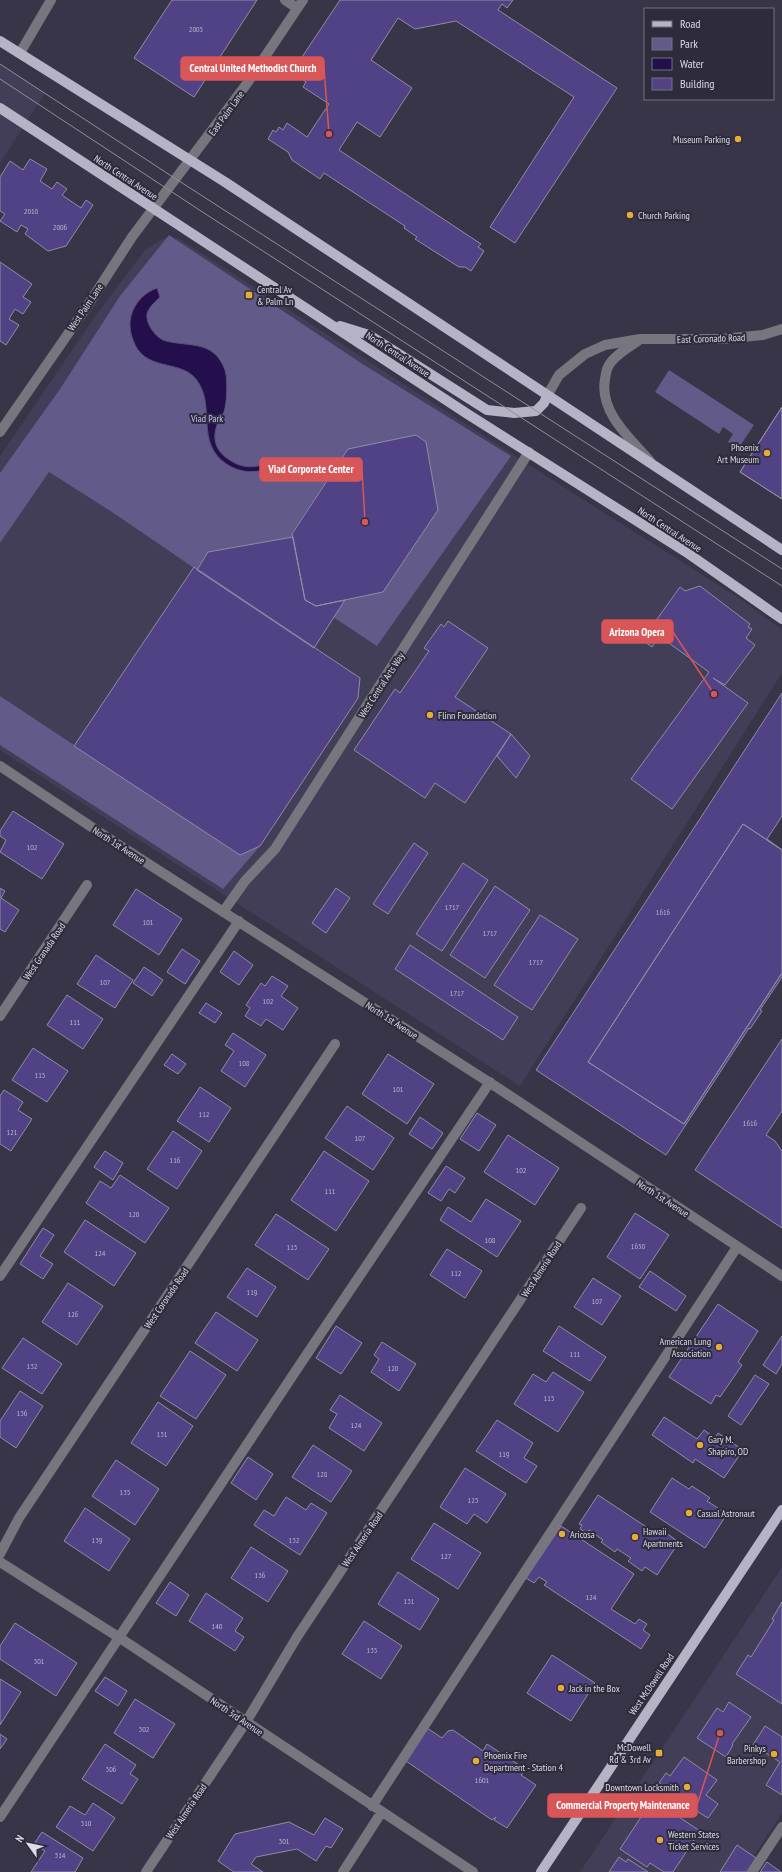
<svg xmlns="http://www.w3.org/2000/svg" width="782" height="1872" viewBox="0 0 782 1872" font-family="'PT Sans Narrow',sans-serif">
  <rect width="100%" height="100%" fill="#373547"/>
  <path fill="#423e57" d="M0,64L45,93L0,163Z
    M178,238L543,474L739,598L782,630V673L520,1086L0,750V456L96,315L145,250L162,239Z
    M782,1567V1813L743,1872H580Z"/>
  <path fill="#625a89" d="M169,235L361,363L511,456L377,646L333,617L345,600L348,449L292,533L293,537L209,552L197,570L112,512L49,472L0,543V473L60,389L120,296Z
    M669,370L754,425L738,449L728,442L733,434L723,427L719,434L655,392Z
    M0,696L240,855L260,846L223,889L0,745Z"/>
  <path fill="#220f4c" stroke="#5a4c7a" d="M157,288L160,297C156,301 151,305 148,311C143,321 156,339 166,341C190,347 214,340 225,370C228,380 227,402 224,412C222,416 218,420 217,425C211,442 218,454 233,462C243,468 254,468 265,464L268,469C252,473 242,473 228,465C193,443 218,405 195,378C178,359 144,372 133,340C130,332 129,324 131,316C135,302 144,293 157,288Z"/>
  <path fill="#504284" stroke="#908da2" d="M172,0H257L194,97L134,58Z
    M340,0H513L507,8L502,4L498,10L617,88L515,243L490,227L574,97L456,21L415,29L398,18L371,60L412,88L380,137L357,122L339,150L481,244L478,247L484,251L471,271L465,267H459L415,239L417,237L404,228L405,226L324,173L320,179L292,160L288,152L268,139L273,130L276,132L279,127L283,130L287,123L307,137L329,104L303,87L306,82L292,72Z
    M30,159L47,169L40,181L52,189L57,182L67,189L62,195L81,208L86,200L93,205L66,246L48,251L25,234L28,229L21,225L17,232L0,221L5,214L0,211V177L10,161L23,170Z
    M0,262L32,284L23,297L31,302L23,314L15,309L9,319L19,325L6,345L0,341Z
    M782,407V499L740,472Z
    M782,407V499L740,472Z
    M416,435L426,442L438,510L383,592L316,606L305,600L292,534L348,449Z
    M293,537L305,600L316,606L345,600L314,648L197,570L208,552Z
    M194,567L360,678L358,698L260,846L240,855L74,746Z
    M700,586L750,624L748,627L752,629L746,638L755,645L725,685L713,678L748,703L672,809L631,779L709,672L659,636L652,647L642,640L680,587L685,591Z
    M448,621L488,648L455,697L511,734L465,803L435,783L425,798L354,750L395,689L400,693L429,651L424,648L441,624L444,627Z
    M782,693V816L767,839L782,850L743,824L588,1062L684,1124L782,973V977L760,1010L762,1011L750,1029L749,1028L666,1155L536,1070Z
    M511,734L530,756L516,778L497,756Z
    M13,811L64,844L42,879L0,852L6,840L0,836V831Z
    M743,824L782,850V973L684,1124L588,1062Z
    M414,843L428,853L388,914L373,904Z
    M463,863L488,880L442,951L416,934Z
    M495,886L530,910L485,978L450,955Z
    M0,888L5,891L1,898L19,910L5,932L0,929Z
    M336,888L350,898L326,933L312,923Z
    M136,889L182,919L159,955L113,925Z
    M540,915L578,939L532,1010L494,985Z
    M410,945L518,1017L503,1040L395,969Z
    M182,949L200,961L185,984L167,972Z
    M234,951L253,965L239,985L220,972Z
    M96,955L133,980L115,1008L77,984Z
    M144,967L163,980L152,996L133,983Z
    M272,976L288,986L281,996L298,1008L283,1030L266,1019L261,1026L245,1016L250,1008L246,1005L261,983L265,986Z
    M67,995L103,1019L83,1049L47,1025Z
    M206,1003L222,1013L215,1023L199,1013Z
    M233,1033L266,1055L245,1087L221,1071L234,1051L225,1045Z
    M782,1039V1111L766,1135L775,1141L782,1151V1228L695,1170Z
    M33,1048L68,1071L47,1102L12,1080Z
    M172,1054L186,1064L178,1074L164,1065Z
    M388,1054L434,1084L407,1124L362,1094Z
    M200,1087L231,1108L209,1142L177,1121Z
    M4,1090L23,1102L18,1110L32,1119L11,1151L0,1144V1096Z
    M347,1106L394,1138L373,1170L325,1138Z
    M477,1113L496,1125L479,1151L460,1139Z
    M420,1117L443,1133L432,1149L409,1134Z
    M173,1131L202,1151L177,1189L147,1169Z
    M508,1135L559,1168L535,1205L484,1172Z
    M105,1151L123,1163L113,1180L94,1167Z
    M324,1151L369,1181L336,1231L291,1200Z
    M446,1166L465,1178L455,1193L449,1189L441,1201L428,1193Z
    M120,1175L169,1208L145,1243L86,1203L100,1181L111,1188Z
    M486,1199L521,1221L497,1257L440,1220L448,1207L471,1222Z
    M635,1213L669,1235L640,1279L607,1257Z
    M276,1214L329,1249L308,1280L255,1245Z
    M85,1220L136,1253L114,1286L64,1252Z
    M43,1228L54,1235L40,1256L53,1264L43,1279L20,1264Z
    M447,1249L482,1271L465,1298L430,1275Z
    M247,1268L276,1287L257,1317L227,1297Z
    M650,1271L686,1296L676,1311L639,1287Z
    M593,1278L621,1296L602,1325L574,1307Z
    M68,1283L103,1306L77,1345L42,1322Z
    M718,1304L758,1331L738,1362L742,1365L720,1397L716,1395L711,1404L669,1377Z
    M216,1312L258,1340L237,1371L195,1343Z
    M336,1326L362,1343L341,1374L316,1358Z
    M559,1326L606,1357L590,1381L543,1351Z
    M782,1336V1364L776,1374L763,1365Z
    M23,1338L62,1364L42,1394L2,1368Z
    M382,1342L416,1364L399,1391L371,1372L379,1359L374,1355Z
    M190,1351L226,1375L196,1419L160,1396Z
    M553,1372L584,1392L558,1432L514,1404L533,1374L546,1382Z
    M755,1375L769,1384L741,1425L728,1416Z
    M20,1391L43,1406L16,1448L0,1437V1421Z
    M340,1395L382,1423L364,1451L329,1428L337,1414L330,1410Z
    M158,1402L193,1426L166,1466L131,1443Z
    M664,1417L697,1439L704,1430L715,1438L718,1433L743,1450L724,1478L695,1459L693,1463L652,1435Z
    M497,1420L533,1443L524,1458L537,1466L526,1483L476,1451Z
    M313,1445L352,1471L331,1502L292,1477Z
    M248,1457L273,1474L256,1500L231,1483Z
    M116,1460L159,1489L135,1525L92,1496Z
    M465,1468L506,1494L487,1523L474,1514L467,1524L440,1507Z
    M672,1478L689,1489L692,1486L710,1498L707,1501L727,1514L705,1548L650,1512Z
    M598,1495L657,1534L660,1529L679,1542L657,1575L645,1567L642,1571L628,1561L631,1558L617,1549L615,1552L601,1542L603,1540L589,1530L587,1533L580,1529L582,1525L579,1524Z
    M286,1497L306,1510L311,1503L327,1513L300,1555L254,1525L264,1510L274,1516Z
    M85,1508L130,1539L109,1571L64,1541Z
    M434,1523L481,1553L458,1589L411,1559Z
    M561,1526L634,1574L611,1609L635,1624L639,1619L647,1624L643,1630L650,1635L641,1649L544,1585L547,1582L539,1577L534,1583L526,1578Z
    M251,1547L288,1571L268,1602L231,1578Z
    M398,1572L439,1599L420,1630L378,1604Z
    M170,1582L189,1595L176,1616L156,1603Z
    M206,1593L243,1618L235,1631L244,1637L235,1651L189,1621Z
    M782,1602V1704L736,1674L748,1655L751,1657L774,1620L772,1619Z
    M364,1621L402,1646L381,1679L342,1654Z
    M15,1623L77,1663L56,1696L0,1659V1646Z
    M552,1655L595,1683L571,1721L527,1693Z
    M105,1677L127,1691L118,1706L95,1691Z
    M0,1679L21,1692L0,1725Z
    M135,1699L175,1724L153,1758L114,1733Z
    M729,1702L751,1717L732,1744L733,1745L726,1757L697,1738L717,1708L723,1712Z
    M765,1726L782,1737V1795L766,1785L780,1762L753,1745Z
    M427,1728L442,1738L448,1731L453,1730L483,1751L487,1744L525,1769L521,1775L536,1785L507,1828L494,1820L496,1817L492,1820L406,1761Z
    M0,1734L7,1739L0,1749Z
    M105,1744L136,1765L130,1774L138,1779L122,1804L82,1779Z
    M684,1757L717,1780L706,1795L718,1804L708,1818L674,1797L662,1788L664,1786L659,1783L666,1773L670,1776Z
    M651,1802L665,1812L667,1809L700,1831L673,1872H664L650,1863L647,1867L620,1849Z
    M93,1803L115,1818L93,1851L56,1827L70,1806L85,1815Z
    M325,1818L343,1829L331,1848L326,1846L316,1861L297,1849L256,1857L251,1864L263,1872H234L218,1861L235,1834L289,1822L314,1835Z
    M42,1832L83,1858L75,1872H31L45,1851L34,1844Z
    M737,1845L756,1858L747,1872H720Z
    M619,1857L626,1862L628,1859L648,1872H609Z
    M767,1862L781,1872H760Z"/>
  <g fill="none" stroke-linecap="round" stroke-linejoin="round">
    <path stroke="#77767f" stroke-width="10" d="M285,0L297,8
      M20,53L51,0
      M638,341C628,348 613,356 608,367C606,370 606,375 605,379C599,412 630,438 650,461
      M547,396L559,375L585,354L605,345L640,339H721L763,335L782,329
      M0,432L88,305L132,237L248,82L303,0
      M0,766L108,838L498,1088L782,1276
      M223,912L245,881L275,849L529,452
      M0,1016L87,885
      M0,1276L239,921
      M0,1554L19,1518L335,1044
      M0,1562L120,1638L473,1872
      M372,1806L737,1247
      M0,1817L301,1363L490,1082
      M146,1872L246,1722L297,1637L581,1208
      M343,1872L381,1813
      M752,1872L782,1827"/>
    <path stroke="#b6b3c6" stroke-width="10" d="M0,41L225,182L782,550
      M0,108L469,415L686,552L782,619
      M340,326L369,335L487,410L514,413L536,411L544,403L547,396
      M541,1872L782,1510"/>
    <path stroke="#908e9c" stroke-width="1" d="M0,64L176,179L782,569
      M0,79L204,213L782,586"/>
  </g>
  <g fill="#e6ac36" stroke="#2d2b3c" stroke-width="1.5">
    <circle cx="738" cy="139" r="4"/>
    <circle cx="630" cy="215" r="4"/>
    <rect x="245" y="291" width="8" height="8" rx="2"/>
    <circle cx="767" cy="453" r="4"/>
    <circle cx="430" cy="715" r="4"/>
    <circle cx="719" cy="1347" r="4"/>
    <circle cx="700" cy="1445" r="4"/>
    <circle cx="689" cy="1513" r="4"/>
    <circle cx="562" cy="1534" r="4"/>
    <circle cx="635" cy="1537" r="4"/>
    <circle cx="561" cy="1688" r="4"/>
    <rect x="655" y="1749" width="8" height="8" rx="2"/>
    <circle cx="774" cy="1754" r="4"/>
    <circle cx="476" cy="1761" r="4"/>
    <circle cx="687" cy="1787" r="4"/>
    <circle cx="660" cy="1840" r="4"/>
  </g>
  <g text-anchor="middle" stroke-width="4" stroke-linejoin="round" paint-order="stroke">
    <g font-size="8" fill="#b9b5ce">
      <text x="196" y="32">2005</text>
      <text x="31" y="214">2010</text>
      <text x="60" y="230">2006</text>
      <text x="32" y="850">102</text>
      <text x="452" y="910">1717</text>
      <text x="663" y="915">1616</text>
      <text x="148" y="925">101</text>
      <text x="490" y="936">1717</text>
      <text x="536" y="965">1717</text>
      <text x="105" y="985">107</text>
      <text x="457" y="996">1717</text>
      <text x="268" y="1004">102</text>
      <text x="75" y="1025">111</text>
      <text x="244" y="1066">108</text>
      <text x="40" y="1078">115</text>
      <text x="398" y="1092">101</text>
      <text x="204" y="1117">112</text>
      <text x="750" y="1126">1616</text>
      <text x="12" y="1135">121</text>
      <text x="360" y="1141">107</text>
      <text x="175" y="1163">116</text>
      <text x="521" y="1173">102</text>
      <text x="330" y="1194">111</text>
      <text x="134" y="1217">120</text>
      <text x="490" y="1243">108</text>
      <text x="638" y="1249">1650</text>
      <text x="292" y="1250">115</text>
      <text x="100" y="1256">124</text>
      <text x="456" y="1276">112</text>
      <text x="252" y="1295">119</text>
      <text x="597" y="1304">107</text>
      <text x="73" y="1317">126</text>
      <text x="575" y="1357">111</text>
      <text x="32" y="1369">132</text>
      <text x="393" y="1371">120</text>
      <text x="549" y="1401">115</text>
      <text x="22" y="1416">136</text>
      <text x="356" y="1428">124</text>
      <text x="162" y="1437">131</text>
      <text x="504" y="1457">119</text>
      <text x="322" y="1477">128</text>
      <text x="125" y="1495">135</text>
      <text x="473" y="1503">123</text>
      <text x="97" y="1543">139</text>
      <text x="294" y="1543">132</text>
      <text x="446" y="1559">127</text>
      <text x="260" y="1578">136</text>
      <text x="591" y="1600">124</text>
      <text x="409" y="1604">131</text>
      <text x="217" y="1629">140</text>
      <text x="372" y="1653">135</text>
      <text x="39" y="1664">301</text>
      <text x="144" y="1732">302</text>
      <text x="111" y="1772">306</text>
      <text x="482" y="1783">1601</text>
      <text x="86" y="1826">310</text>
      <text x="284" y="1844">301</text>
      <text x="60" y="1858">314</text>
    </g>
    <g font-size="10" fill="#dcdbe6" stroke="#2d2b3c">
      <text transform="translate(226 113) rotate(-54)" y="4">East Palm Lane</text>
      <text transform="translate(126 177) rotate(33)" y="4">North Central Avenue</text>
      <text transform="translate(85 307) rotate(-56)" y="4">West Palm Lane</text>
      <text transform="translate(711 338) rotate(-2)" y="4">East Coronado Road</text>
      <text transform="translate(398 354) rotate(33)" y="4">North Central Avenue</text>
      <text transform="translate(670 529) rotate(33)" y="4">North Central Avenue</text>
      <text transform="translate(381 685) rotate(-57)" y="4">West Central Arts Way</text>
      <text transform="translate(119 845) rotate(33)" y="4">North 1st Avenue</text>
      <text transform="translate(44 951) rotate(-56)" y="4">West Granada Road</text>
      <text transform="translate(392 1020) rotate(33)" y="4">North 1st Avenue</text>
      <text transform="translate(663 1198) rotate(33)" y="4">North 1st Avenue</text>
      <text transform="translate(541 1269) rotate(-57)" y="4">West Almeria Road</text>
      <text transform="translate(166 1298) rotate(-56)" y="4">West Coronado Road</text>
      <text transform="translate(362 1539) rotate(-56)" y="4">West Almeria Road</text>
      <text transform="translate(651 1684) rotate(-56)" y="4">West McDowell Road</text>
      <text transform="translate(237 1716) rotate(34)" y="4">North 3rd Avenue</text>
      <text transform="translate(186 1811) rotate(-56)" y="4">West Almeria Road</text>
    </g>
    <g font-size="10" fill="#dcdbe6" stroke="#2d2b3c" text-anchor="start">
      <text x="730" y="143" text-anchor="end">Museum Parking</text>
      <text x="638" y="219">Church Parking</text>
      <text x="257" y="293">Central Av<tspan x="257" dy="12">&amp; Palm Ln</tspan></text>
      <text x="759" y="451" text-anchor="end">Phoenix<tspan x="759" dy="12">Art Museum</tspan></text>
      <text x="438" y="719">Flinn Foundation</text>
      <text x="711" y="1345" text-anchor="end">American Lung<tspan x="711" dy="12">Association</tspan></text>
      <text x="708" y="1443">Gary M.<tspan x="708" dy="12">Shapiro, OD</tspan></text>
      <text x="697" y="1517">Casual Astronaut</text>
      <text x="643" y="1535">Hawaii<tspan x="643" dy="12">Apartments</tspan></text>
      <text x="570" y="1538">Aricosa</text>
      <text x="569" y="1692">Jack in the Box</text>
      <text x="651" y="1751" text-anchor="end">McDowell<tspan x="651" dy="12">Rd &amp; 3rd Av</tspan></text>
      <text x="766" y="1752" text-anchor="end">Pinkys<tspan x="766" dy="12">Barbershop</tspan></text>
      <text x="484" y="1759">Phoenix Fire<tspan x="484" dy="12">Department - Station 4</tspan></text>
      <text x="679" y="1791" text-anchor="end">Downtown Locksmith</text>
      <text x="668" y="1838">Western States<tspan x="668" dy="12">Ticket Services</tspan></text>
    </g>
    <g font-size="10" fill="#c6bff9" stroke="#2d2b3c">
      <text x="207" y="422">Viad Park</text>
    </g>
  </g>
  <path fill="none" stroke="#d85558" stroke-width="1.5" d="M329 134L324 68M365 522L362 469M714 694L673 632M720 1733L697 1805"/>
  <g fill="#d85558" stroke="#2d2b3c" stroke-width="1.5">
    <circle cx="329" cy="134" r="4"/>
    <circle cx="365" cy="522" r="4"/>
    <circle cx="714" cy="694" r="4"/>
    <circle cx="720" cy="1733" r="4"/>
  </g>
  <g fill="#d85558" stroke="#d85558" stroke-width="1.5">
    <rect x="181" y="57" width="143" height="23" rx="4"/>
    <rect x="260" y="458" width="102" height="23" rx="4"/>
    <rect x="602" y="620" width="71" height="23" rx="4"/>
    <rect x="548" y="1794" width="149" height="23" rx="4"/>
  </g>
  <g font-size="11" text-anchor="middle" font-weight="bold" fill="#fff">
    <text x="253" y="72">Central United Methodist Church</text>
    <text x="311" y="473">Viad Corporate Center</text>
    <text x="637" y="636">Arizona Opera</text>
    <text x="623" y="1809">Commercial Property Maintenance</text>
  </g>
  <rect x="644" y="8" width="130" height="92" fill="#2d2b3c" stroke="#737180"/>
  <rect x="652" y="21" width="20" height="6" fill="#b6b3c6" stroke="#737180"/>
  <text x="680" y="28" font-size="12" fill="#dcdbe6">Road</text>
  <rect x="652" y="38" width="20" height="12" fill="#625a89" stroke="#737180"/>
  <text x="680" y="48" font-size="12" fill="#dcdbe6">Park</text>
  <rect x="652" y="58" width="20" height="12" fill="#220f4c" stroke="#737180"/>
  <text x="680" y="68" font-size="12" fill="#dcdbe6">Water</text>
  <rect x="652" y="78" width="20" height="12" fill="#504284" stroke="#737180"/>
  <text x="680" y="88" font-size="12" fill="#dcdbe6">Building</text>
  <g transform="translate(28 1844) rotate(303)" stroke="#2d2b3c" stroke-width="3" paint-order="stroke">
  <path d="M0-3L7 15L0 10L-7 15Z" fill="#dcdbe6"/>
  <text y="-6" font-size="11" font-weight="bold" text-anchor="middle" fill="#dcdbe6">N</text>
  </g>
</svg>
